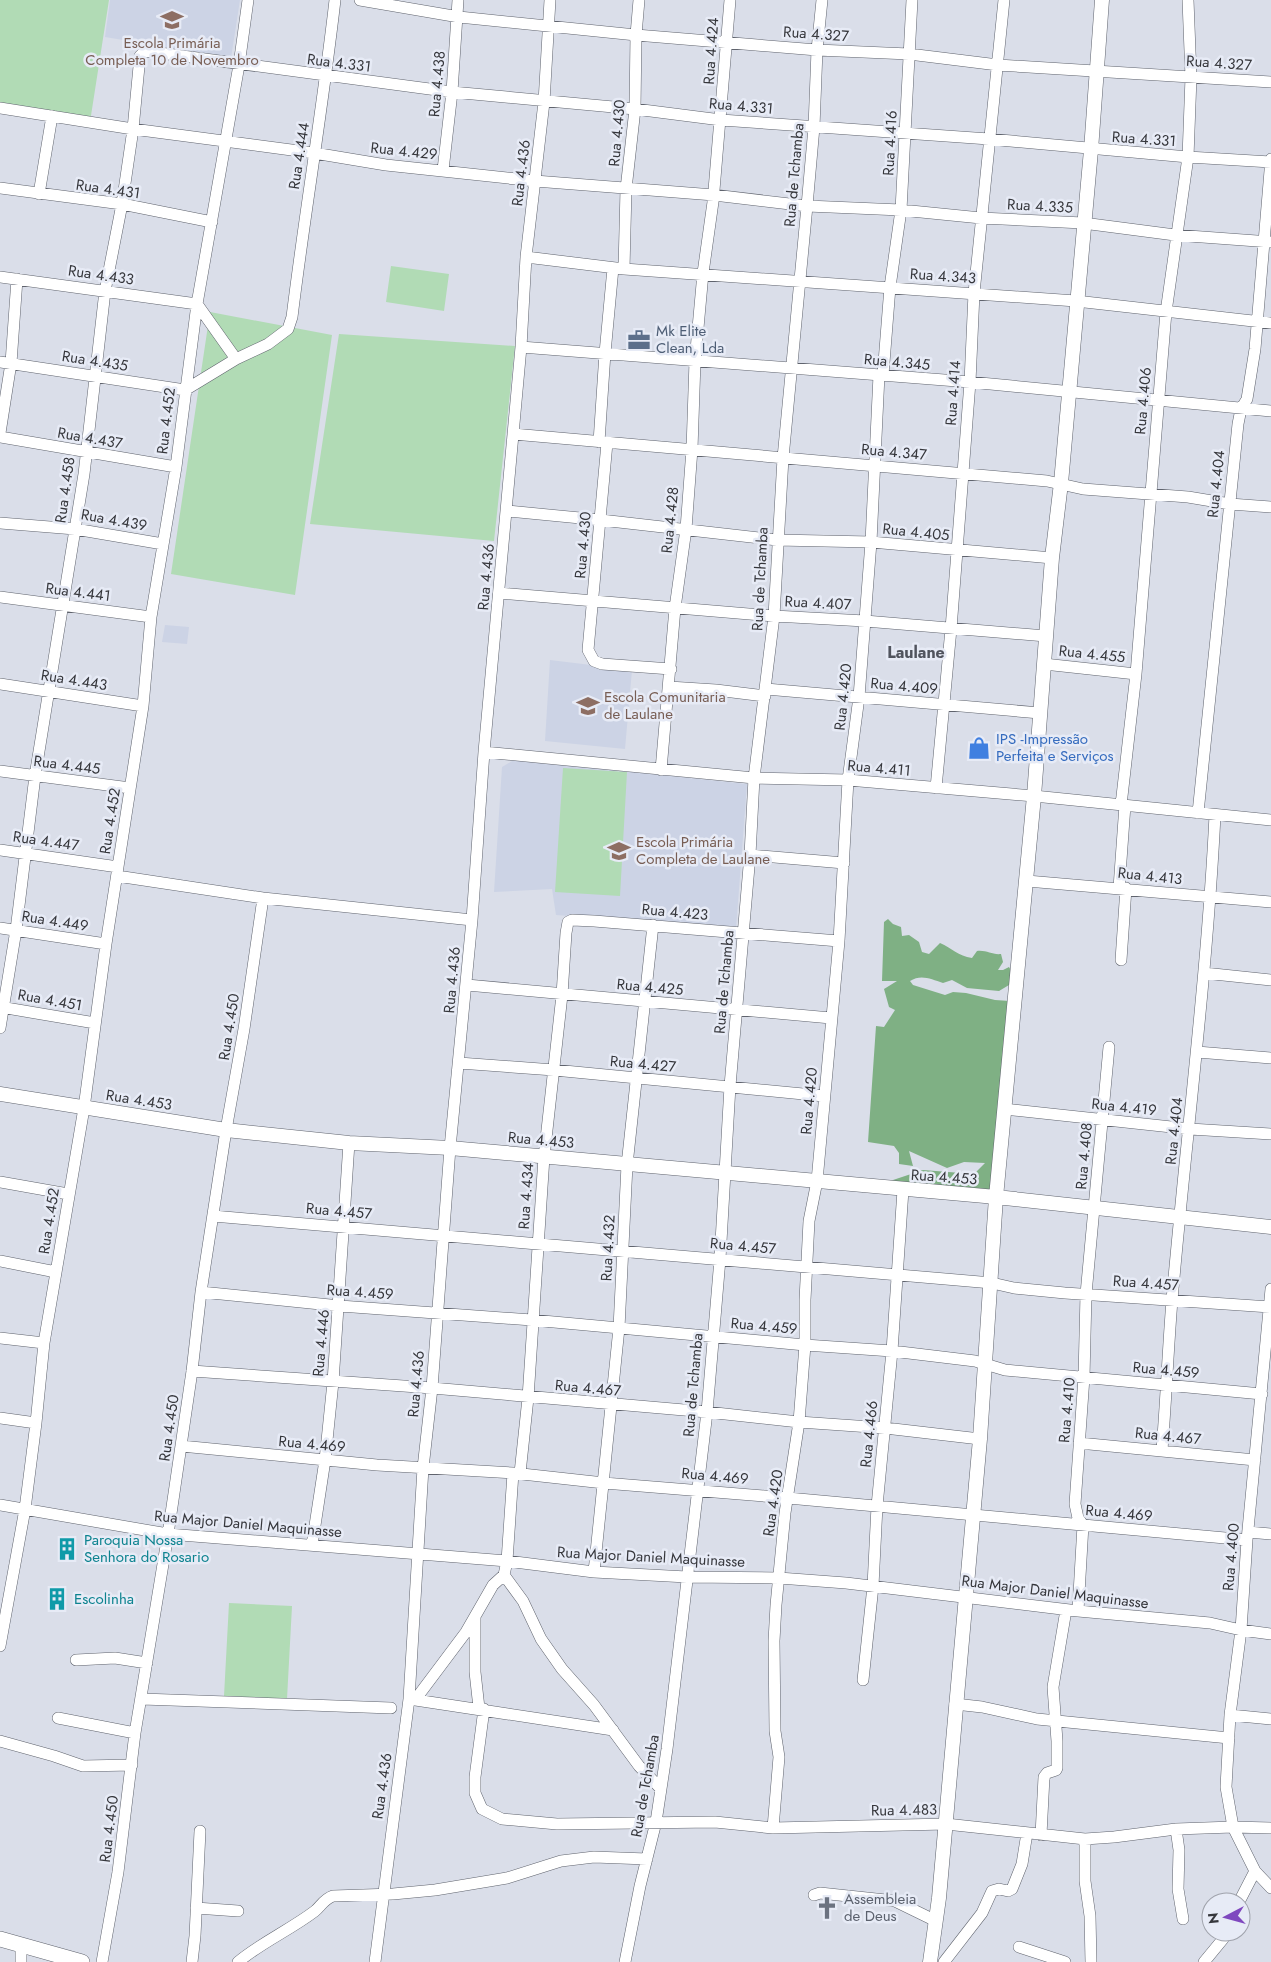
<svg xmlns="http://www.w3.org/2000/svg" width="1271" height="1962" viewBox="0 0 1271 1962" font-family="Jost,sans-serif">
  <rect width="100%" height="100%" fill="#dadee9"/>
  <path fill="#ccd3e5" d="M110,0H240L231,58L105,37Z
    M165,625L189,627L187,644L162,642Z
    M550,660L632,670L625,749L545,741Z
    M514,760L747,784L736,929L556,915L552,889L494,892L502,767Z"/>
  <path fill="#b1dbb5" d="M0,0H109L90,122L0,108Z
    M391,266L449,274L444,311L386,302Z
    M210,312L332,335L295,595L171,574Z
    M339,334L515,346L494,541L310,524Z
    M563,768L627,772L620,896L555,892Z
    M229,1603L292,1606L287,1699L224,1696Z"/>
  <path fill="#7fb084" d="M888,919L893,924L901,927L902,936L909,935L919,942L922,952L929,954L940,943C952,948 958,956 972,958L977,951C987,950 992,955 1001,954L1003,962L998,970H1003L1009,967L1013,974L1009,985L999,991L967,988L952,980L943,983C931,979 921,974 910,981L913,985L945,995L953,992L966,993L995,1000L1010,1001L993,1197L890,1181L923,1170L974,1174L985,1163L964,1162L947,1168L909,1151L913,1166L899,1164V1153L894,1146L868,1142L876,1026L884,1027L895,1010L889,1007L884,989L897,981H882L884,922Z"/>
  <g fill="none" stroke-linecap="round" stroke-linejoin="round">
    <defs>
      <path id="minor" d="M360,0L459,17L636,35L817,50L909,54L998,65L1271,82
        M0,108L133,129L314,153L386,165L535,181L714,195L807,206L901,210L981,218L1083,223L1175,235L1271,242
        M443,170L452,92L458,0
        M0,188L122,204L212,222
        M39,194L52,116
        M526,257L624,269L1076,301L1271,323
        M624,269L626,189L635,109L636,35L639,0
        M0,277L197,304L236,359L268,344L288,329L292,317C305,211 323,106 335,0
        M521,347L970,382L1271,411
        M0,362L185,390L236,359
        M883,375L890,287L901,210L912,0
        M0,433L11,363L17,279
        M513,434L1047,481L1083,489L1188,497L1230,504L1271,507
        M0,437L176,467
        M599,442L605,353L613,268
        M607,443L588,650L594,661L602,664L671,669
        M507,511L601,520L777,540L871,542L1052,558
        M0,523L75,529L163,544
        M499,593L774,616L865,621L1046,636
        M0,597L151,617
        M1044,664L1136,674
        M0,684L143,706
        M669,687L716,690L765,696
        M766,689L1040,713
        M484,752L754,778L848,780L1034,796L1271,820
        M661,770L675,608L686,529L692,449L695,361L703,273L713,202L730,0
        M0,771L130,788
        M936,788L951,629L970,382L974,293L1004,0
        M1121,805L1136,674L1166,312L1188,157L1191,77L1188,0
        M1198,813L1238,424L1241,409L1247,399L1255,349L1271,159
        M0,850L118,867
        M750,855L844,863
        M117,876L263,898L472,920
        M1027,881L1271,902
        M1119,888L1125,805
        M0,928L106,944
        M1121,960L1126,888
        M1204,973L1271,980
        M467,985L831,1018
        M0,1007L95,1023
        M0,1028L16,930L35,776L84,474L105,291L122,204L133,129L140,56L145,51L452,92L635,109L721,120L989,139L1188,157L1271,162
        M1197,1052L1271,1058
        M459,1063L554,1070L824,1096
        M1004,1109L1190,1129L1271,1134
        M0,1182L68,1194
        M213,1216L992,1283L1014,1288L1065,1293L1270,1307
        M0,1261L56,1272
        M201,1292L340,1306L532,1320L805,1345L892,1351L975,1361L1005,1370L1262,1394
        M0,1338L44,1343
        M192,1371L432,1388L707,1412L799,1422L885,1428L980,1439
        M0,1418L36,1423
        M1079,1443L1255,1460
        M181,1446L377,1465L513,1473L604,1483L788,1498L1247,1540
        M1162,1450C1166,1400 1168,1350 1172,1300C1186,1138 1207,977 1215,815
        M513,1473L507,1561L504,1575L523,1601L541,1639L562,1669L594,1705L639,1766L661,1789
        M520,1473L528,1398L544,1157L562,995L566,933L568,922L572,920L594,921L839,941
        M0,1505L168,1534L507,1561L594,1572L687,1577L779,1578L846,1583L1078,1611L1210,1623L1241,1630L1271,1634
        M1248,1532L1271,1534
        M312,1545L325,1460L333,1382L349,1143
        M594,1572L619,1328L627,1165L653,925
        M1078,1611L1083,1525L1078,1518L1075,1504L1084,1377L1086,1294L1109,1047
        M475,1618V1672L479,1708
        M0,1646L25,1509L36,1423L44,1343L84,1108L106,944L143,706L151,617L176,467L197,304L239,65L248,0
        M76,1660L115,1658L147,1663
        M863,1680L873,1586L877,1506L892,1351L903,1190
        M142,1699L391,1708
        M409,1699L613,1730
        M415,1700L466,1632L493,1585L504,1575
        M955,1704L982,1707L1037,1719L1229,1738
        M484,1709L475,1777V1793L482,1809L502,1819L557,1824L715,1822L773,1828L946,1824L1085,1839L1114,1837L1176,1829L1233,1827L1271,1828
        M1230,1715L1271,1719
        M58,1718L135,1733
        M0,1741L54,1756L83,1766L132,1765
        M773,1828L779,1757L775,1731L774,1641L776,1605L785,1513L799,1422L805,1345V1300L809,1221L817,1181L839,941L848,780L859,697L871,542L879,375
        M1176,1829L1179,1850L1178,1889L1183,1919
        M1041,1835L1044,1777L1047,1773L1056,1770L1057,1768V1741L1053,1687L1066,1610
        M1085,1839V1881L1090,1916L1091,1962
        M1255,1871L1271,1888
        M814,1895L820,1893L895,1901L936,1921
        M1239,1902L1255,1871L1233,1827L1226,1787L1230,1715L1241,1630L1247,1540L1271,1289
        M196,1908L238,1911
        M1019,1947L1065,1962
        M21,1962V1944
        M102,1962L118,1872L135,1733L168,1534L192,1371L201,1292L226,1130L244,1029L263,898
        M192,1962L195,1936L200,1831
        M238,1962C262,1942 290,1930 315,1911C321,1906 324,1899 333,1896L393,1894L435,1890L507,1878L561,1861L594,1857L647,1859
        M375,1962L409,1699L423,1468L432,1388L450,1148L472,920L484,752L521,347L526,257L544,102L550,0
        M625,1962L640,1886L656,1822L667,1749L707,1412L720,1259L730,1086L750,855L754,778L774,616L783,458L807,206L814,127L817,50L822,0
        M944,1962L982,1913L992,1891L999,1889L1008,1891L1012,1889L1022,1864L1027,1833
        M1204,1962L1223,1939L1226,1932"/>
      <path id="tertiary" d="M0,1094L226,1130L349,1143L450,1148L996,1197L1271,1227
        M930,1962L939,1898L980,1439L996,1197L1034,796L1052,558L1061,483L1091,150L1102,0"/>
      <path id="secondary" d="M0,1939L82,1962"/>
    </defs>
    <use href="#minor" stroke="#5f636d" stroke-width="12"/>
    <use href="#tertiary" stroke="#5f636d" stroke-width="15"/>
    <use href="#secondary" stroke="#5f636d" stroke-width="16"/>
    <use href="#minor" stroke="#fff" stroke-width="11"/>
    <use href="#tertiary" stroke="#fff" stroke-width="14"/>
    <use href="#secondary" stroke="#fff" stroke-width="15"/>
  </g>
  <defs>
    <symbol id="school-bare" viewBox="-9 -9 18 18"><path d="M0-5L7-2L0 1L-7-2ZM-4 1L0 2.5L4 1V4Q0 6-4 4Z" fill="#8d6e63" stroke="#e7ebf6" stroke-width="2.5" paint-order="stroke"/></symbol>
    <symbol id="office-bare" viewBox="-9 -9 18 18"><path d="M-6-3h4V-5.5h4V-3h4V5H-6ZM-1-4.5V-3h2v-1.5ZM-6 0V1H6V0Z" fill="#5c6f8a" stroke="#e7ebf6" stroke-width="2.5" paint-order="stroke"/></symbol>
    <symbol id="shop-bare" viewBox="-9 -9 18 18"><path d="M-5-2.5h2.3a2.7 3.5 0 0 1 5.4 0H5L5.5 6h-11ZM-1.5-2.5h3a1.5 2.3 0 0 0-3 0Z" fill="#3f7fe0" stroke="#e7ebf6" stroke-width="2.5" paint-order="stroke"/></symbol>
    <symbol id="building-bare" viewBox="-9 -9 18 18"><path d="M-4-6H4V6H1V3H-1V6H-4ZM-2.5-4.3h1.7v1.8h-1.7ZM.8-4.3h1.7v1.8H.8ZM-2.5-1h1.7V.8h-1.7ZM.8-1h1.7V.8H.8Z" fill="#0f9aa8" stroke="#e7ebf6" stroke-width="2.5" paint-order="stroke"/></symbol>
    <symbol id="church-bare" viewBox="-9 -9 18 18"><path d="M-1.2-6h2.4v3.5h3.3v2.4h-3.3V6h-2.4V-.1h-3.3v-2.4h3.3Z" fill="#6b7280" stroke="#e7ebf6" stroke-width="2.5" paint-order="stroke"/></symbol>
  </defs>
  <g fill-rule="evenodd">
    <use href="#school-bare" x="156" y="4" width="32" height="32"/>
    <use href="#office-bare" x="623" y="324" width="32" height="32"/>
    <use href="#school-bare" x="572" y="690" width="32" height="32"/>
    <use href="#shop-bare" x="963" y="732" width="32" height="32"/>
    <use href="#school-bare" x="603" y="835" width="32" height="32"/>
    <use href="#building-bare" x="51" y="1533" width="32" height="32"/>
    <use href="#building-bare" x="41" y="1583" width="32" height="32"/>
    <use href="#church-bare" x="811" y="1892" width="32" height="32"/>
  </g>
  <g text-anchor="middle" stroke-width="5" stroke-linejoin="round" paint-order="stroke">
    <g font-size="15" fill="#36373c" stroke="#e7ebf6">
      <text transform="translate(816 34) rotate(4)" y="5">Rua 4.327</text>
      <text transform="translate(711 51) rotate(-86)" y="5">Rua 4.424</text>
      <text transform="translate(339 63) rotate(7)" y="5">Rua 4.331</text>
      <text transform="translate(1219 63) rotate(4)" y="5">Rua 4.327</text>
      <text transform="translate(437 84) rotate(-85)" y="5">Rua 4.438</text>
      <text transform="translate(741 106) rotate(5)" y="5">Rua 4.331</text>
      <text transform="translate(617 133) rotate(-85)" y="5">Rua 4.430</text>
      <text transform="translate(1144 139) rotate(4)" y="5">Rua 4.331</text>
      <text transform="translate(890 143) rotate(-87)" y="5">Rua 4.416</text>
      <text transform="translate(404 151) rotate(6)" y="5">Rua 4.429</text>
      <text transform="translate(299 156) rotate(-81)" y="5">Rua 4.444</text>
      <text transform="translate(521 173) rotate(-83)" y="5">Rua 4.436</text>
      <text transform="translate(794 175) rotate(-85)" y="5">Rua de Tchamba</text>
      <text transform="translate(108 189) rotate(8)" y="5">Rua 4.431</text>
      <text transform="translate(1040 206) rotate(3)" y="5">Rua 4.335</text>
      <text transform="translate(101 275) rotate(8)" y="5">Rua 4.433</text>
      <text transform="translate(943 276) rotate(4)" y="5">Rua 4.343</text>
      <text transform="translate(95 361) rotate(9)" y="5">Rua 4.435</text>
      <text transform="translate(897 362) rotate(5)" y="5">Rua 4.345</text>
      <text transform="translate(953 393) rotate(-86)" y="5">Rua 4.414</text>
      <text transform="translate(1143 401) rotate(-85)" y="5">Rua 4.406</text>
      <text transform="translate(166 421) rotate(-83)" y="5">Rua 4.452</text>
      <text transform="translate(90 438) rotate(10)" y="5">Rua 4.437</text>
      <text transform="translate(894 452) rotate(5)" y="5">Rua 4.347</text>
      <text transform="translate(1216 484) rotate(-84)" y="5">Rua 4.404</text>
      <text transform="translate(65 490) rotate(-82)" y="5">Rua 4.458</text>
      <text transform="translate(114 520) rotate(10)" y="5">Rua 4.439</text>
      <text transform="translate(670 520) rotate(-84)" y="5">Rua 4.428</text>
      <text transform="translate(916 532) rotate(6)" y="5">Rua 4.405</text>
      <text transform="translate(583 545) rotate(-85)" y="5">Rua 4.430</text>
      <text transform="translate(486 577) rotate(-85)" y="5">Rua 4.436</text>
      <text transform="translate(760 579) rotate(-87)" y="5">Rua de Tchamba</text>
      <text transform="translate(78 592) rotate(7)" y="5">Rua 4.441</text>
      <text transform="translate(818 603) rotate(3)" y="5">Rua 4.407</text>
      <text transform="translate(1092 654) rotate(6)" y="5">Rua 4.455</text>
      <text transform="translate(74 680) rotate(9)" y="5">Rua 4.443</text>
      <text transform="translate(904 686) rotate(5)" y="5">Rua 4.409</text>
      <text transform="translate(843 697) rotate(-84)" y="5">Rua 4.420</text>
      <text transform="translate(67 765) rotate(7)" y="5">Rua 4.445</text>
      <text transform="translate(879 768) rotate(5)" y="5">Rua 4.411</text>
      <text transform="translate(110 821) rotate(-81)" y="5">Rua 4.452</text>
      <text transform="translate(46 841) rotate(8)" y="5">Rua 4.447</text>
      <text transform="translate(1150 876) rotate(6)" y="5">Rua 4.413</text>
      <text transform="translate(675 912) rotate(5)" y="5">Rua 4.423</text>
      <text transform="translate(55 921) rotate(9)" y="5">Rua 4.449</text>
      <text transform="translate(452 980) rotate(-85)" y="5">Rua 4.436</text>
      <text transform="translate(724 982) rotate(-85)" y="5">Rua de Tchamba</text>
      <text transform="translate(650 987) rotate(5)" y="5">Rua 4.425</text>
      <text transform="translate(50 1000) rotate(10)" y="5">Rua 4.451</text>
      <text transform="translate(229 1027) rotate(-81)" y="5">Rua 4.450</text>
      <text transform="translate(643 1064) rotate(5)" y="5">Rua 4.427</text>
      <text transform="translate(139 1100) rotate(9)" y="5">Rua 4.453</text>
      <text transform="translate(809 1101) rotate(-85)" y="5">Rua 4.420</text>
      <text transform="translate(1124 1107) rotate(6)" y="5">Rua 4.419</text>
      <text transform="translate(1174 1131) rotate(-84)" y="5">Rua 4.404</text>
      <text transform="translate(541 1140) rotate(5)" y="5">Rua 4.453</text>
      <text transform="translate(1084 1156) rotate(-85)" y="5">Rua 4.408</text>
      <text transform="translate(944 1177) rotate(4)" y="5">Rua 4.453</text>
      <text transform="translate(526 1196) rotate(-86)" y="5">Rua 4.434</text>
      <text transform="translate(339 1211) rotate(5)" y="5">Rua 4.457</text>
      <text transform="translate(49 1221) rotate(-81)" y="5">Rua 4.452</text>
      <text transform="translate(743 1246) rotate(5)" y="5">Rua 4.457</text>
      <text transform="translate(608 1248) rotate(-87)" y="5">Rua 4.432</text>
      <text transform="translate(1146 1283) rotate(4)" y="5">Rua 4.457</text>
      <text transform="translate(360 1292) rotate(4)" y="5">Rua 4.459</text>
      <text transform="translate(764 1326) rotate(5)" y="5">Rua 4.459</text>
      <text transform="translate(321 1343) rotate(-85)" y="5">Rua 4.446</text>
      <text transform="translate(1166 1370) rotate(5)" y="5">Rua 4.459</text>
      <text transform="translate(416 1384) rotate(-85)" y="5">Rua 4.436</text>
      <text transform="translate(693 1385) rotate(-85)" y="5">Rua de Tchamba</text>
      <text transform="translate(588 1388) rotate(5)" y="5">Rua 4.467</text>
      <text transform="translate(1067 1410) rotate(-85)" y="5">Rua 4.410</text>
      <text transform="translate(169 1428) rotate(-82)" y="5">Rua 4.450</text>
      <text transform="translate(869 1434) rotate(-84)" y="5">Rua 4.466</text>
      <text transform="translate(1168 1436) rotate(6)" y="5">Rua 4.467</text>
      <text transform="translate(312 1444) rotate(5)" y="5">Rua 4.469</text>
      <text transform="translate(715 1476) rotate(5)" y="5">Rua 4.469</text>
      <text transform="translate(773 1503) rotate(-82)" y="5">Rua 4.420</text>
      <text transform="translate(1119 1513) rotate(5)" y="5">Rua 4.469</text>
      <text transform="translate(248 1524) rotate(5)" y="5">Rua Major Daniel Maquinasse</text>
      <text transform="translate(651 1557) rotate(3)" y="5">Rua Major Daniel Maquinasse</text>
      <text transform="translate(1231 1557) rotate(-85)" y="5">Rua 4.400</text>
      <text transform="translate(1055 1592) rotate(7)" y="5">Rua Major Daniel Maquinasse</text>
      <text transform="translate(382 1786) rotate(-82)" y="5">Rua 4.436</text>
      <text transform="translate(645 1786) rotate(-80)" y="5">Rua de Tchamba</text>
      <text transform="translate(904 1810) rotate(-1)" y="5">Rua 4.483</text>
      <text transform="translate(109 1829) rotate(-83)" y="5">Rua 4.450</text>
    </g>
    <g font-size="15" fill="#785e54" stroke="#e7ebf6" text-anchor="start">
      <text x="172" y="48" text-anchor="middle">Escola Primária<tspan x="172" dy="17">Completa 10 de Novembro</tspan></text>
      <text x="604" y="702">Escola Comunitaria<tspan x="604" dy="17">de Laulane</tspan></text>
      <text x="636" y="847">Escola Primária<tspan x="636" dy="17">Completa de Laulane</tspan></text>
    </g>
    <g font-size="15" fill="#4e5e75" stroke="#e7ebf6" text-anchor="start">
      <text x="656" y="336">Mk Elite<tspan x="656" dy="17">Clean, Lda</tspan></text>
    </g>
    <g font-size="15" fill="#366cbe" stroke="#e7ebf6" text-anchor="start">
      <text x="996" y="744">IPS -Impressão<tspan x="996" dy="17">Perfeita e Serviços</tspan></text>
    </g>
    <g font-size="15" fill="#0d838f" stroke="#e7ebf6" text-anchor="start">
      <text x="84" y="1545">Paroquia Nossa<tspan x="84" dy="17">Senhora do Rosario</tspan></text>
      <text x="74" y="1604">Escolinha</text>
    </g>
    <g font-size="15" fill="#5b616d" stroke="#e7ebf6" text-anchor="start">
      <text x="844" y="1904">Assembleia<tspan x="844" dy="17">de Deus</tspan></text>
    </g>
    <g font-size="16" font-weight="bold" fill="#51545e" stroke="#e7ebf6">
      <text x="916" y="658">Laulane</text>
    </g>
  </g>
  <g transform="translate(1226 1917) rotate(264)"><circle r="24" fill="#e7ebf6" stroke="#a0a3ac"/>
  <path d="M0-4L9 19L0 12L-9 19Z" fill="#7f48bf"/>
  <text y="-8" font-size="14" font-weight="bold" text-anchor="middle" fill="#36373c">N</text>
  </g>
</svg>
